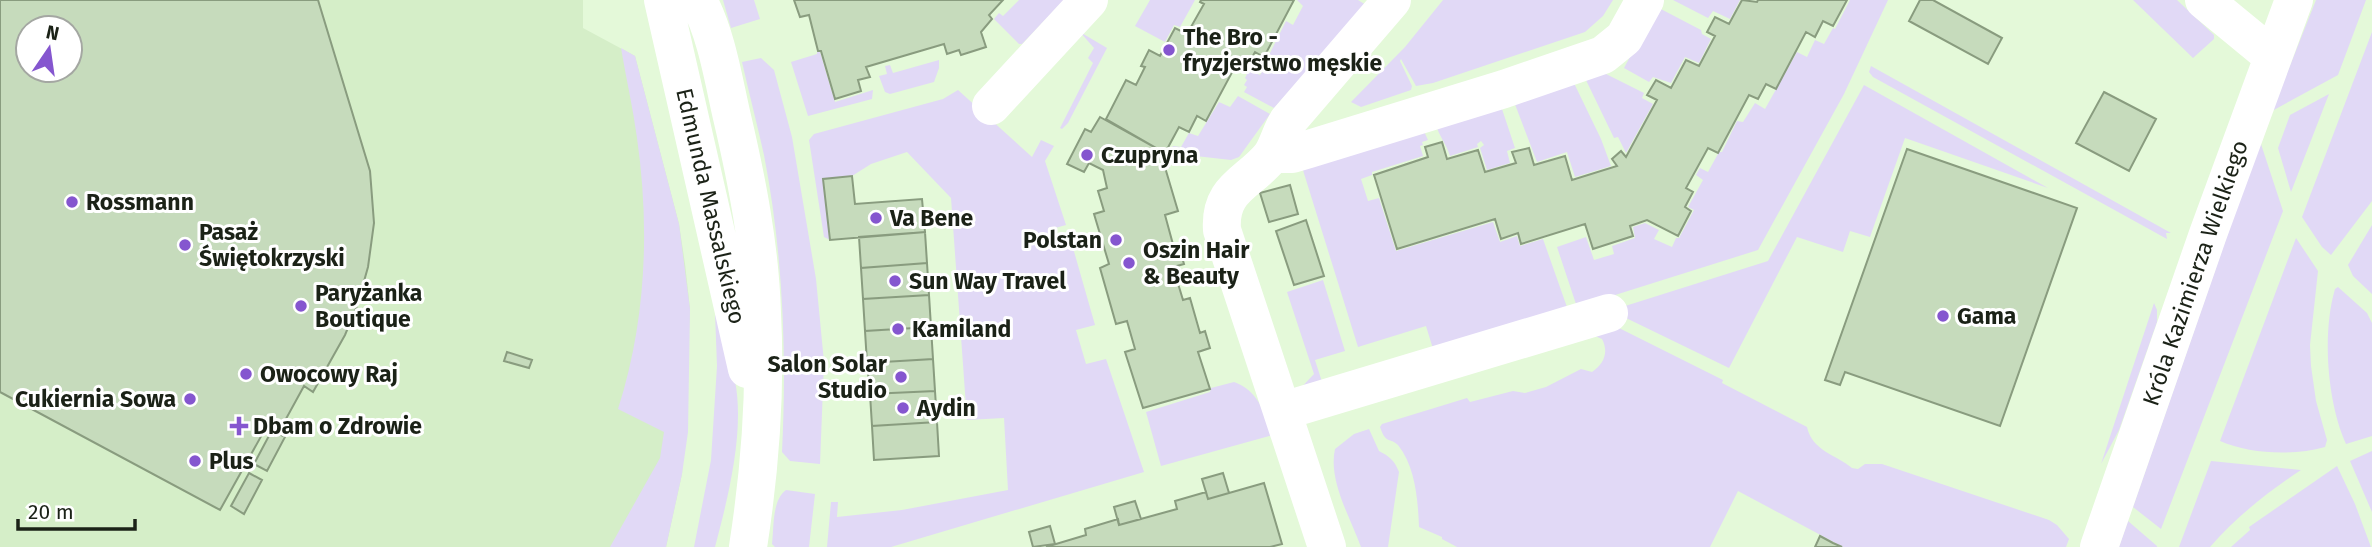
<svg xmlns="http://www.w3.org/2000/svg" width="2372" height="547" viewBox="0 0 2372 547" font-family="'Fira Sans',sans-serif">
  <rect width="100%" height="100%" fill="#e4f9d9"/>
  <path fill="#d5eec8" fill-rule="evenodd" d="M0,0H583V28L635,56L679,224L685,264L690,309L682,474L666,547H0ZM28,28H70V70H28Z"/>
  <path fill="#e1d9f6" d="M723,0H754L760,19L731,28Z
    M1019,0H1064L1022,44H1019L994,19L999,13L1003,16Z
    M1150,0H1195L1180,27L1174,25L1165,42L1135,26Z
    M1297,0H1358L1366,5L1274,108L1244,92L1247,87L1244,85L1247,80L1245,78L1249,70L1260,75L1270,59L1268,57L1286,21L1293,25L1303,6Z
    M1443,0H1613L1603,16L1585,32L1433,83L1416,86L1401,59L1400,61L1412,86L1411,90L1361,107L1351,102L1405,47Z
    M1673,0H1740L1730,19L1713,11L1708,18Z
    M1850,0H1888L1844,94L1758,250L1577,307L1557,247L1586,237L1594,260L1614,254L1612,246L1635,238L1633,227L1645,223L1659,230L1654,239L1672,247L1676,238H1679L1694,210L1688,207L1703,180L1696,175L1700,168L1708,172L1719,152H1722L1737,121L1743,122L1755,103L1765,109L1797,52L1807,57L1815,40L1824,44L1833,28L1835,29Z
    M2133,0H2177L2214,35V39L2193,58Z
    M2316,0H2366L2338,75L2272,111Z
    M1657,7L1701,30L1702,34L1711,39L1699,63L1685,57L1671,83L1653,77L1649,82L1624,68Z
    M1080,32L1107,48L1068,123L1062,129L1060,128L1093,63L1088,58L1094,48Z
    M2372,32V201L2331,255L2322,247L2302,217Z
    M621,48L635,56L679,224L690,309L688,432L682,474L666,547H610L660,458L664,432L618,409C646,322 650,228 637,138C633,108 626,78 621,48Z
    M817,52H820L835,102L873,90L872,99L808,116L791,62L817,54Z
    M761,58L774,70L792,137L816,279L824,362L820,464L790,461L782,452C787,353 783,253 764,155C757,124 749,93 742,62Z
    M939,60V68L934,82L890,94L885,92L879,76L887,74L885,66L890,65L893,73Z
    M1871,66L2171,233H2166L2167,239L1873,77L1869,72Z
    M1604,73L1644,93L1642,98L1653,104L1626,153L1618,137L1614,138L1584,76Z
    M1572,79L1601,139L1611,166L1575,177L1567,152L1537,162L1513,99Z
    M1864,85L2048,188L1905,138L1870,237L1850,231L1843,252L1797,237L1729,368L1626,318L1622,307L1768,261Z
    M958,90L1032,157L1041,140L1054,146L1045,161L1066,225L1048,230L1053,247L1071,241L1095,325L1076,330L1086,364L1106,359L1144,472L891,547H827L831,502H838L837,517L902,510L1008,490L1004,418L967,420L951,198L907,152L871,164L852,176L824,179L830,240L824,237L809,140L814,134L943,99Z
    M2329,94L2291,192L2278,148L2290,115Z
    M1238,96L1270,114L1239,157L1231,160L1169,153L1173,146L1181,147L1189,133L1198,136L1219,102L1230,107Z
    M1500,103L1515,148L1507,151L1510,163L1487,170L1480,148L1484,145L1481,141L1477,144L1478,147L1450,156C1446,143 1440,138 1436,125Z
    M1423,129L1428,140L1422,142L1423,145L1420,146L1423,156L1372,172V175L1361,179L1368,201L1379,198L1396,251L1493,222L1500,242L1517,236L1520,246L1543,239L1568,310L1434,352L1426,326L1358,347L1302,167Z
    M2260,141L2283,211L2161,529L2133,507Z
    M2372,225V294L2353,276L2348,265Z
    M2296,238L2318,271L2310,345L2311,366L2316,401L2327,440L2325,447C2293,456 2250,454 2220,441Z
    M1323,280L1345,351L1315,360L1323,385L1295,394L1314,374L1287,292Z
    M2338,287L2367,313L2372,323V436L2346,444C2327,402 2322,333 2335,289Z
    M2154,303L2157,310V322L2119,430L2101,464Z
    M715,313C722,335 731,358 735,381C745,431 728,498 715,547H694L711,460L717,366Z
    M1613,325L1723,380L1722,383L1807,427C1812,451 1837,455 1852,468L1858,469L1865,464H1882L2049,520L2057,525L2069,539L2066,547H1843L1738,491L1710,547H1457L1442,539V537L1419,527C1418,499 1415,466 1398,445C1390,437 1386,445 1380,427L1382,424L1467,398L1470,402L1513,391L1525,393L1546,387L1581,369L1592,372C1604,364 1609,352 1602,339L1595,336Z
    M1234,382C1259,391 1264,413 1273,435L1161,466L1146,412L1210,392L1211,388Z
    M1369,429L1379,451C1389,456 1395,461 1399,472L1388,547H1361C1350,517 1328,480 1335,449L1354,434Z
    M2372,451V512L2350,461Z
    M2211,461L2301,470C2268,492 2237,516 2210,547H2179Z
    M2337,466L2355,504L2371,547H2231L2250,530L2249,527Z
    M786,490L815,494L809,547H775L772,544C774,527 772,500 786,490Z
    M2128,521L2157,546V547H2119Z"/>
  <path fill="#c6dbbc" stroke="#899c7f" stroke-width="2" fill-rule="evenodd" d="M0,0H318L370,171L374,223L368,267L357,306L345,335L313,392L304,386L281,428L269,422L220,510L0,392ZM28,28H70V70H28Z
    M794,0H1003L989,15L992,19L981,32L986,47L961,55L959,50L947,54L944,44L866,67L870,77L858,80L861,91L835,99L821,51H818L809,15L800,17Z
    M1201,0H1294L1264,57L1255,52L1246,68L1237,63L1206,121L1197,116L1189,132L1179,127L1165,153L1106,119L1126,80L1136,85L1145,67L1141,66L1149,50L1160,56L1175,28L1187,34L1204,4L1200,2Z
    M1742,0L1757,2L1758,0H1847L1833,26L1823,21L1815,37L1806,32L1776,89L1766,84L1758,99L1749,95L1718,153L1708,148L1686,188L1693,192L1685,207L1691,211L1678,236L1647,220L1630,226L1633,236L1593,249L1585,224L1521,244L1518,233L1501,239L1495,219L1397,249L1374,175L1428,157L1425,147L1442,142L1447,159L1478,150L1485,172L1516,163L1512,152L1529,148L1534,165L1565,156L1572,180L1617,166L1612,159L1621,151L1626,157L1657,100L1647,95L1656,80L1671,88L1686,60L1699,66L1715,36L1707,32L1715,17L1729,24Z
    M1920,0H1933L2002,38L1988,64L1909,21Z
    M2104,92L2156,119L2129,171L2076,143Z
    M1100,117L1165,153L1171,154L1169,166L1164,164L1178,211L1165,215L1174,248L1179,247L1184,264L1173,267L1183,300L1190,298L1200,333L1205,331L1210,348L1198,352L1210,389L1143,408L1125,352L1135,349L1127,321L1116,324L1100,268L1109,264L1094,214L1104,211L1098,191L1107,188L1103,170L1089,163L1084,172L1067,164L1085,129L1091,132Z
    M1907,149L2077,208L2000,426L1845,372L1840,385L1825,380Z
    M852,176L855,204L922,199L925,232L830,240L823,179Z
    M1290,185L1298,214L1269,222L1260,193Z
    M1306,220L1324,276L1294,285L1276,231Z
    M925,232L927,263L861,268L859,237Z
    M927,263L929,295L863,299L861,268Z
    M929,295L931,327L865,331L863,299Z
    M931,327L933,359L867,363L865,331Z
    M507,352L532,360L529,368L504,361Z
    M933,359L935,391L870,394L867,363Z
    M935,391L937,422L872,426L870,394Z
    M937,422L939,456L874,460L872,426Z
    M272,430L285,437L267,471L254,464Z
    M249,473L262,480L244,514L231,506Z
    M1223,473L1229,493L1208,499L1202,479Z
    M1264,483L1282,544L1270,547H1046L1086,535L1085,529L1118,519L1119,525L1177,509L1175,501L1206,492L1208,499Z
    M1135,501L1141,519L1119,525L1114,507Z
    M1050,526L1055,544L1033,547L1029,532Z
    M1820,536L1833,543L1842,547H1815Z"/>
  <g fill="none" stroke-linecap="round" stroke-linejoin="round">
    <path stroke="#fff" stroke-width="38" d="M663,0L747,369
      M698,0C717,36 723,78 732,117C747,181 760,247 762,313C766,390 760,470 748,547
      M2204,0L2272,56
      M991,106L1089,0
      M1273,154H1292L1309,149L1504,89L1603,55L1624,38L1645,0
      M1283,411L1609,313
      M1327,547L1222,230C1219,188 1248,184 1271,156C1278,146 1281,131 1288,121L1392,0
      M2099,547L2208,234L2294,0"/>
  </g>
  <g fill="#8556cf" stroke="#fff" stroke-width="2.5">
    <circle cx="1169" cy="50" r="7"/>
    <circle cx="1087" cy="155" r="7"/>
    <circle cx="72" cy="202" r="7"/>
    <circle cx="876" cy="218" r="7"/>
    <circle cx="1116" cy="240" r="7"/>
    <circle cx="185" cy="245" r="7"/>
    <circle cx="1129" cy="263" r="7"/>
    <circle cx="895" cy="281" r="7"/>
    <circle cx="301" cy="306" r="7"/>
    <circle cx="1943" cy="316" r="7"/>
    <circle cx="898" cy="329" r="7"/>
    <circle cx="246" cy="374" r="7"/>
    <circle cx="901" cy="377" r="7"/>
    <circle cx="190" cy="399" r="7"/>
    <circle cx="903" cy="408" r="7"/>
    <path d="M235.5 415.5h7v7h7v7h-7v7h-7v-7h-7v-7h7z"/>
    <circle cx="195" cy="461" r="7"/>
  </g>
  <g text-anchor="middle" stroke-width="6" stroke-linejoin="round" paint-order="stroke">
    <g font-size="23" font-weight="bold" fill="#1b2217" stroke="#fff" text-anchor="start">
      <text x="1183" y="45">The Bro -<tspan x="1183" dy="26">fryzjerstwo męskie</tspan></text>
      <text x="1101" y="163">Czupryna</text>
      <text x="86" y="210">Rossmann</text>
      <text x="890" y="226">Va Bene</text>
      <text x="199" y="240">Pasaż<tspan x="199" dy="26">Świętokrzyski</tspan></text>
      <text x="1102" y="248" text-anchor="end">Polstan</text>
      <text x="1143" y="258">Oszin Hair<tspan x="1143" dy="26">&amp; Beauty</tspan></text>
      <text x="909" y="289">Sun Way Travel</text>
      <text x="315" y="301">Paryżanka<tspan x="315" dy="26">Boutique</tspan></text>
      <text x="1957" y="324">Gama</text>
      <text x="912" y="337">Kamiland</text>
      <text x="887" y="372" text-anchor="end">Salon Solar<tspan x="887" dy="26">Studio</tspan></text>
      <text x="260" y="382">Owocowy Raj</text>
      <text x="176" y="407" text-anchor="end">Cukiernia Sowa</text>
      <text x="917" y="416">Aydin</text>
      <text x="253" y="434">Dbam o Zdrowie</text>
      <text x="209" y="469">Plus</text>
    </g>
    <g font-size="23" fill="#1b2217" stroke="#fff">
      <text transform="translate(711 206) rotate(77)" y="8">Edmunda Massalskiego</text>
      <text transform="translate(2195 273) rotate(-71)" y="8">Króla Kazimierza Wielkiego</text>
    </g>
  </g>
  <g transform="translate(49 49) rotate(13)"><circle r="33" fill="#ffffff" stroke="#a4a7a2" stroke-width="2"/>
  <path d="M0-5L12 26L0 18L-12 26Z" fill="#8556cf"/>
  <text y="-10" font-size="19" font-weight="bold" text-anchor="middle" fill="#1b2217">N</text>
  </g>
  <path d="M18 519v10h117v-10" fill="none" stroke="#1b2217" stroke-width="3.5"/>
  <text x="28" y="519" font-size="21" fill="#1b2217" stroke="#ffffff" stroke-width="5" paint-order="stroke">20 m</text>
</svg>
